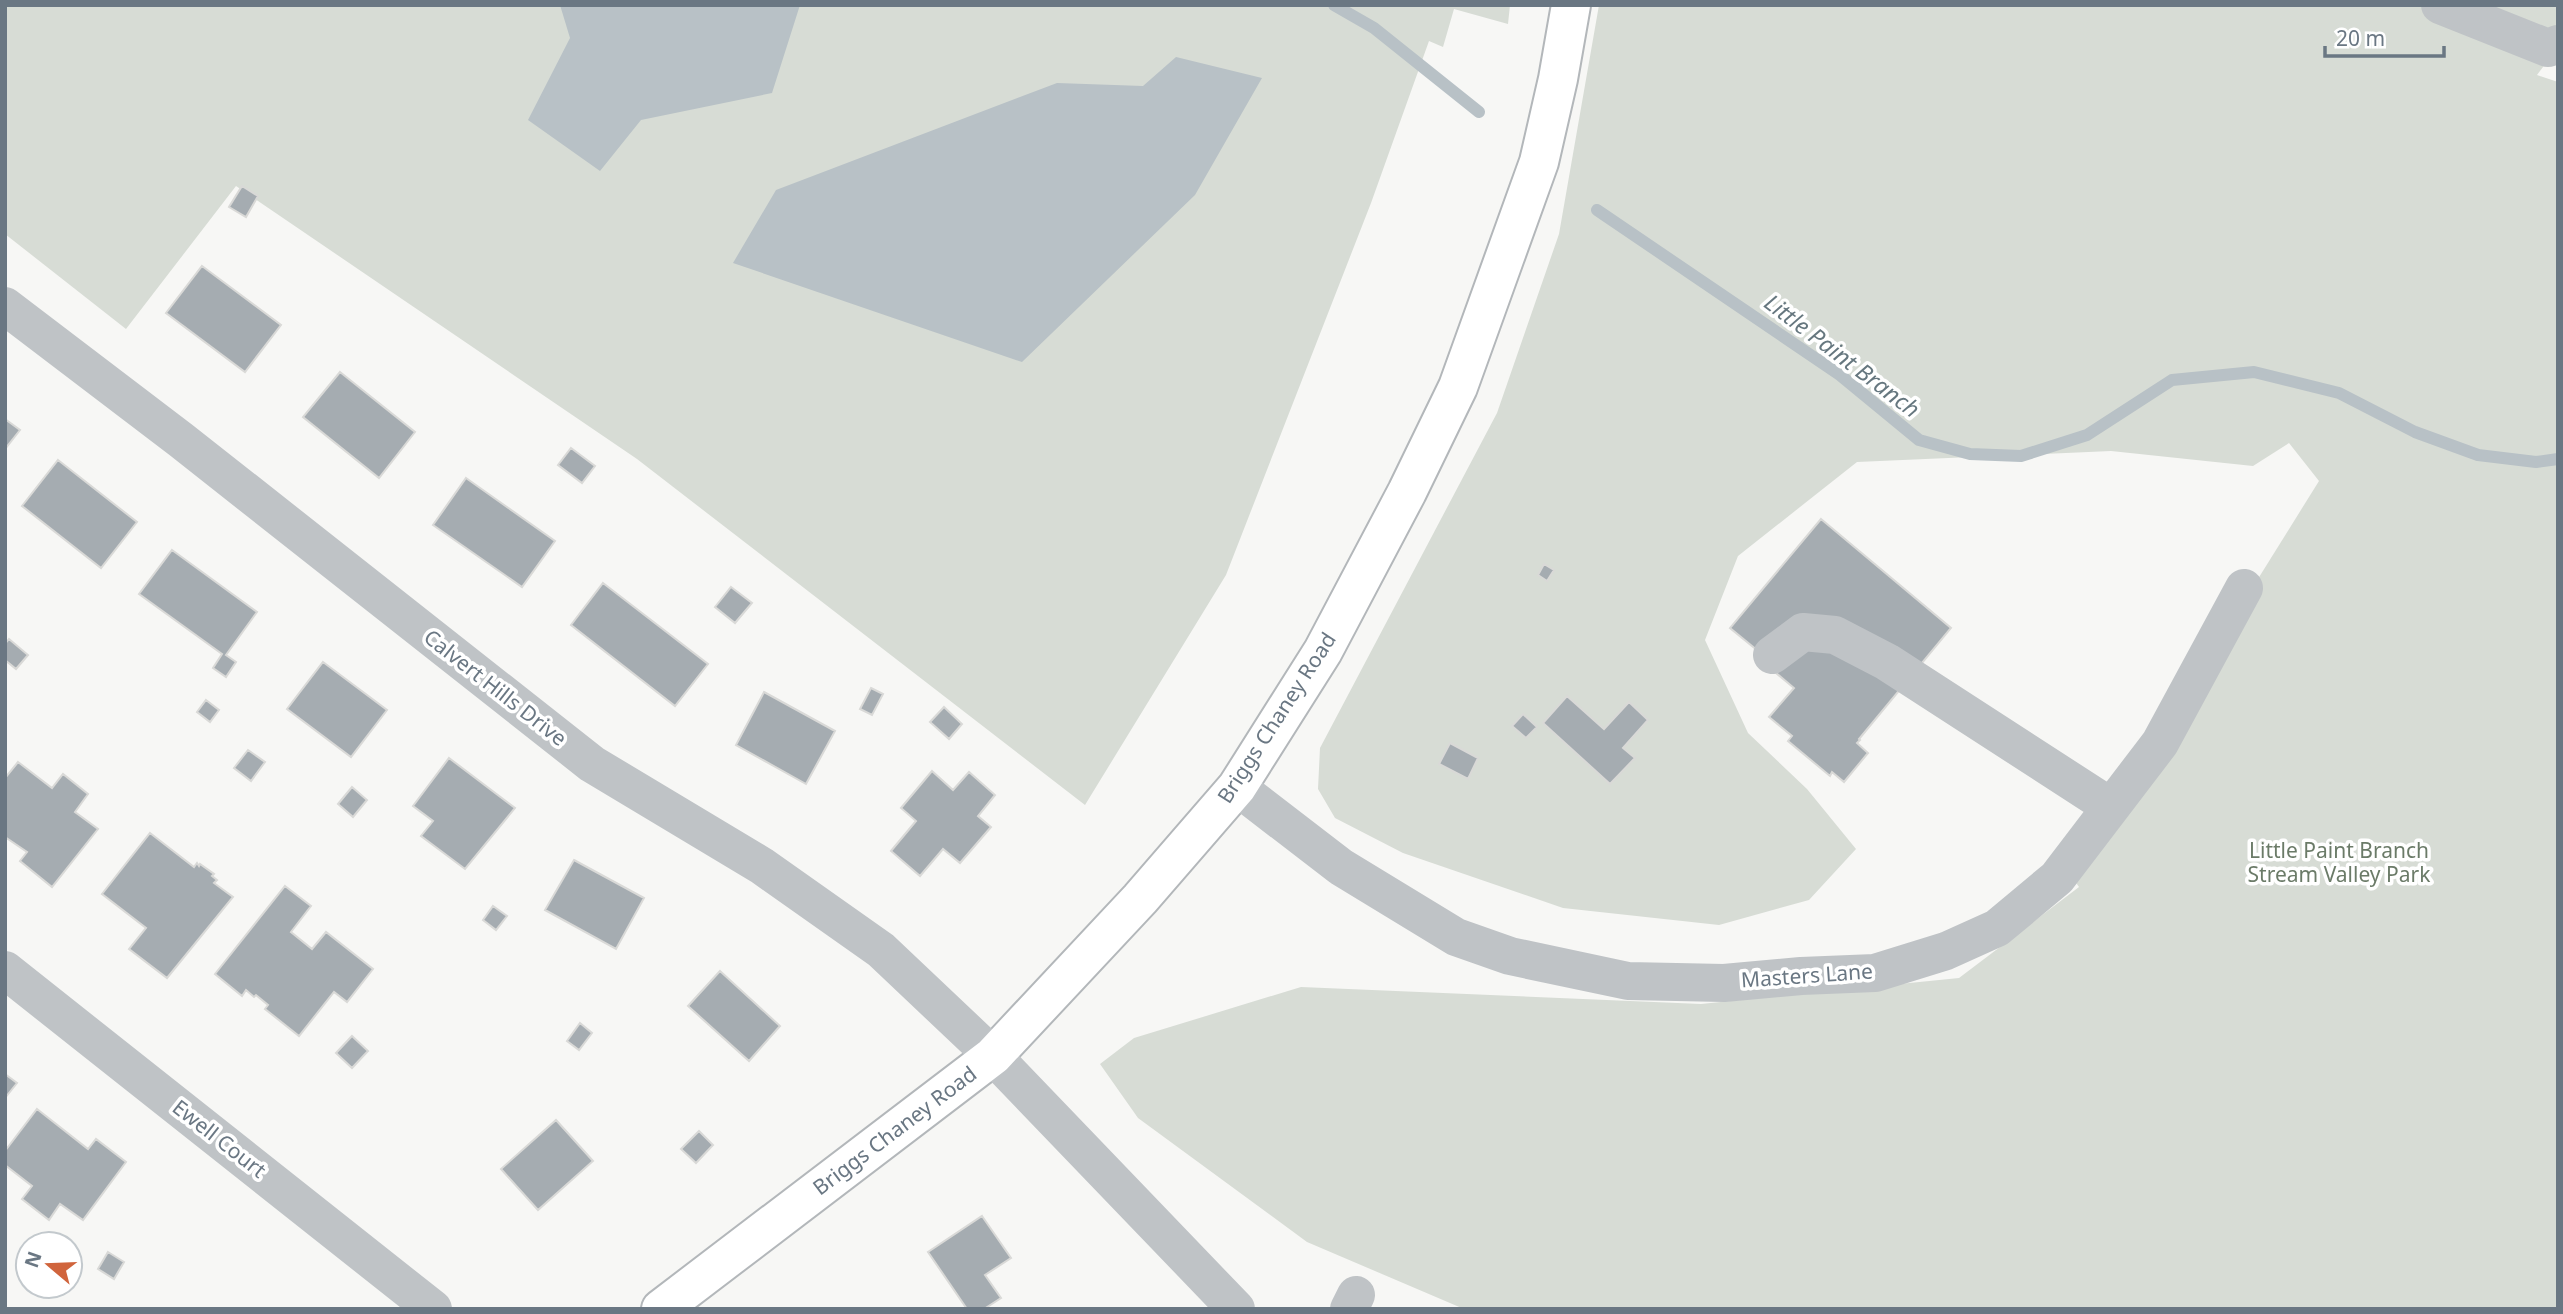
<svg xmlns="http://www.w3.org/2000/svg" width="2563" height="1314" viewBox="0 0 2563 1314" font-family="'Noto Sans',sans-serif">
  <rect width="100%" height="100%" fill="#f7f7f5"/>
  <path fill="#d7dcd5" d="M5,5H1510L1508,24L1454,9L1443,47L1429,41L1371,203L1226,575L1085,805L637,459L236,186L126,329L5,234Z
    M1599,5H2558V47L2537,75L2558,82V1309H1464L1307,1242L1138,1118L1100,1064L1134,1038L1301,987L1701,1004L1959,978L2079,887L2072,877L2319,481L2289,443L2253,466L2111,451L1857,462L1738,556L1705,640L1748,733L1807,789L1856,849L1809,900L1719,925L1563,908L1403,853L1335,818L1318,789L1320,748L1497,413L1559,234Z"/>
  <path fill="#b8c1c6" d="M560,5H800L772,93L641,120L600,171L528,120L570,38Z
    M1176,57L1262,78L1195,195L1022,362L733,263L776,190L1057,83L1143,86Z"/>
  <g fill="none" stroke-linecap="round" stroke-linejoin="round">
    <path stroke="#b8c1c6" stroke-width="12" d="M1334,5L1374,28L1479,112
      M1597,210L1840,375L1919,440L1970,454L2021,456L2087,435L2172,380L2254,372L2339,393L2415,432L2478,455L2536,462L2558,459"/>
  </g>
  <path fill="#a5acb1" stroke="#d9d9d7" stroke-width="2" d="M242,186L258,196L246,217L229,207Z
    M202,266L281,325L245,372L166,313Z
    M340,372L415,432L379,478L303,417Z
    M5,419L20,430L5,449Z
    M571,448L595,466L582,483L558,465Z
    M58,460L137,522L101,568L22,506Z
    M466,478L555,541L522,587L433,525Z
    M1821,519L1951,628L1859,739L1860,740L1857,743L1868,753L1844,782L1832,772L1830,776L1788,741L1792,736L1769,717L1794,688L1770,668L1774,664L1730,628Z
    M172,550L257,612L226,655L236,662L226,677L213,668L222,654L139,594Z
    M1544,564L1554,570L1547,581L1538,575Z
    M603,583L708,664L675,706L571,625Z
    M731,587L752,603L735,623L715,607Z
    M9,639L28,655L16,669L5,660V644Z
    M323,662L387,710L351,757L287,709Z
    M871,688L883,694L872,715L860,709Z
    M764,692L835,731L806,784L736,745Z
    M1567,696L1604,729L1629,702L1648,720L1623,748L1635,758L1610,784L1543,723Z
    M206,700L219,710L210,722L197,712Z
    M944,707L962,724L949,739L930,722Z
    M1523,714L1537,727L1526,738L1512,726Z
    M1450,743L1478,758L1468,779L1439,764Z
    M248,750L265,762L251,781L234,768Z
    M449,758L515,808L465,869L421,836L433,821L413,806Z
    M18,762L52,788L63,774L88,794L75,812L98,829L52,887L20,861L27,852L5,837V778Z
    M932,771L953,790L969,772L995,795L978,816L991,827L960,863L943,849L920,876L891,851L916,821L901,808Z
    M352,787L367,800L353,817L338,804Z
    M150,833L194,867L197,863L199,866L200,864L214,874L212,876L217,880L214,883L233,897L167,978L129,949L146,928L102,894Z
    M574,860L644,898L616,949L545,910Z
    M285,886L311,906L291,932L312,949L326,932L373,969L347,1002L334,992L299,1036L265,1009L268,1005L256,995L254,997L246,990L242,996L215,974Z
    M493,906L507,916L496,930L483,920Z
    M720,971L780,1026L749,1061L688,1006Z
    M580,1023L592,1033L579,1050L567,1041Z
    M352,1036L368,1051L352,1068L336,1053Z
    M5,1074L17,1083L5,1098Z
    M37,1109L88,1149L96,1139L126,1162L83,1220L60,1204L49,1220L22,1199L32,1186L5,1165V1151Z
    M556,1120L593,1161L538,1210L501,1169Z
    M699,1131L713,1145L696,1163L681,1149Z
    M982,1216L1011,1258L985,1275L1001,1298L984,1309H967L928,1252Z
    M108,1252L124,1262L114,1279L98,1269Z"/>
  <g fill="none" stroke-linecap="round" stroke-linejoin="round">
    <defs>
      <path id="major" d="M661,1309L993,1056L1140,899L1237,787L1323,651L1407,492L1458,387L1539,162L1558,79L1571,5"/>
    </defs>
    <use href="#major" stroke="#b3b7ba" stroke-width="42"/>
    <path stroke="#bfc3c6" stroke-width="38" d="M2440,5L2548,48L2558,44
      M5,306L181,440L592,764L762,866L881,950L993,1056L1236,1309
      M1772,655L1803,632L1835,635L1887,662L2111,807
      M1237,787L1341,867L1456,937L1510,956L1628,981L1724,983L1801,976L1875,973L1946,951L1997,928L2057,878L2160,743L2244,588
      M5,970L433,1309
      M1349,1309L1356,1295"/>
    <use href="#major" stroke="#fff" stroke-width="38"/>
  </g>
  <g text-anchor="middle" stroke-width="7" stroke-linejoin="round" paint-order="stroke">
    <g font-size="21" fill="#6a7783" stroke="#fff">
      <text transform="translate(495 688) rotate(38)" y="7">Calvert Hills Drive</text>
      <text transform="translate(1277 718) rotate(-57)" y="7">Briggs Chaney Road</text>
      <text transform="translate(1807 976) rotate(-4)" y="7">Masters Lane</text>
      <text transform="translate(895 1131) rotate(-37)" y="7">Briggs Chaney Road</text>
      <text transform="translate(219 1139) rotate(38)" y="7">Ewell Court</text>
    </g>
    <g font-size="21" fill="#6b7b68" stroke="#fff">
      <text x="2339" y="858">Little Paint Branch<tspan x="2339" dy="24">Stream Valley Park</tspan></text>
    </g>
    <g font-size="23" font-style="italic" fill="#66777f" stroke="#fff">
      <text transform="translate(1842 356) rotate(37)" y="8">Little Paint Branch</text>
    </g>
  </g>
  <rect width="2563" height="1314" fill="none" stroke="#6a7783" stroke-width="14"/>
  <g transform="translate(49 1265) rotate(289)"><circle r="33" fill="#ffffff" stroke="#c3c9cd" stroke-width="2"/>
  <path d="M0-5L12 26L0 18L-12 26Z" fill="#d0643c"/>
  <text y="-10" font-size="19" font-weight="bold" text-anchor="middle" fill="#6a7783">N</text>
  </g>
  <path d="M2325 46v10h119v-10" fill="none" stroke="#6a7783" stroke-width="3.5"/>
  <text x="2336" y="46" font-size="21" fill="#6a7783" stroke="#ffffff" stroke-width="5" paint-order="stroke">20 m</text>
</svg>
